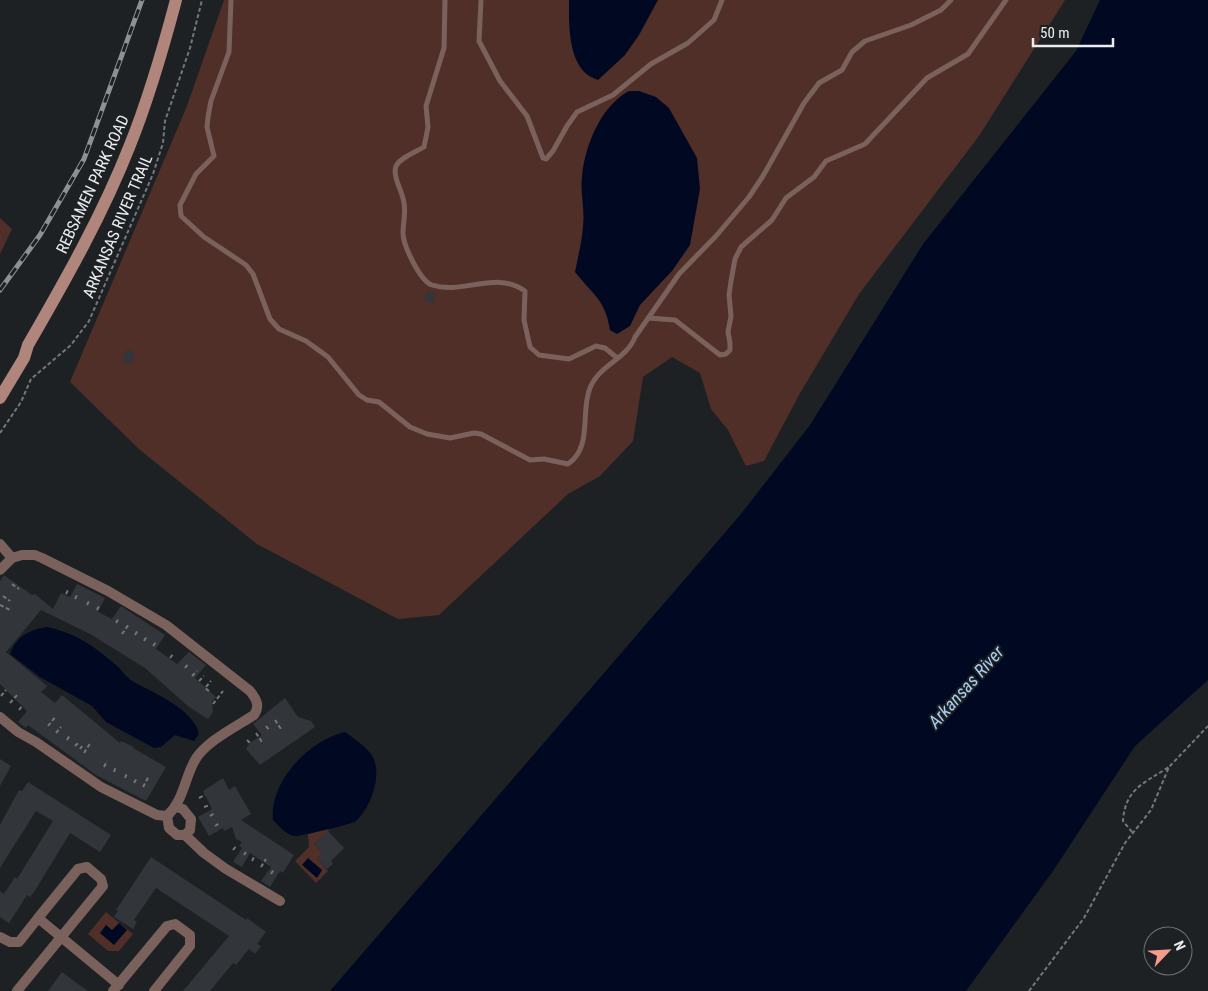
<svg xmlns="http://www.w3.org/2000/svg" width="1208" height="991" viewBox="0 0 1208 991" font-family="'Roboto Condensed',sans-serif">
  <rect width="100%" height="100%" fill="#1e2124"/>
  <path fill="#502f28" d="M224,0H1065L979,136L859,294L799,395L764,461L746,466L728,430L711,409L700,373L672,357L643,377L633,441L600,476L568,494L439,615L398,619L257,544L140,450L70,382L187,106Z
    M0,218L12,229L0,254Z
    M327,828L329,831L314,844L323,853L317,859L328,871L316,883L295,861L309,847L308,834Z
    M106,912L133,934L119,951H108L88,934Z"/>
  <path fill="#000822" d="M569,0H658L639,35L625,55L598,80C567,71 569,25 569,0Z
    M1100,0H1208V680L1135,746L1053,871L966,991H330L741,514L810,425L923,244L1076,51Z
    M629,91H639L656,97L669,108L697,158L700,189L690,245L672,271L640,305L630,326L617,334L610,330C605,299 593,295 575,272C578,257 582,241 583,226C585,209 580,193 582,176C585,145 601,106 629,91Z
    M47,627C78,634 92,645 116,665C122,670 126,677 132,681C152,692 195,710 199,734L194,741L175,735L161,747L154,748L106,722L92,706L40,677L10,654C16,637 30,629 47,627Z
    M345,732C353,738 365,746 371,754C384,772 371,808 356,821C353,824 298,837 294,836C285,834 278,825 273,820C269,782 309,740 345,732Z
    M308,858L322,870L317,878L302,865Z
    M119,923L127,930L114,945L100,933L106,925L112,930Z"/>
  <path fill="#323539" d="M427,291L436,294L433,303L424,300Z
    M127,349L135,353L130,364L122,361Z
    M4,575L32,595L35,594L53,609L61,593L70,597L77,584L105,598L98,612L112,619L121,606L165,635L156,649L177,664L189,652L206,665L195,678L216,697L212,702L213,712L208,719L189,707L145,668L90,634L41,610L6,652L47,686L41,692L55,703L62,695L120,743L121,741L134,747L133,748L166,767L146,801L96,775L28,725L26,728L18,722L27,711L0,684V581Z
    M285,698L298,717L311,721L315,727L260,765L246,749L250,743L262,735L253,724Z
    M0,759L11,766L0,786Z
    M223,778L229,790L235,786L251,814L241,820L294,855L283,873L280,871L270,887L261,881L271,867L250,853L242,867L233,862L242,848L239,846L242,842L236,839L232,827L224,831L223,828L209,836L198,817L212,809L203,791Z
    M28,782L111,835L100,852L70,833L36,889L30,897L27,895L9,923L0,917V891L4,894L15,877L17,879L53,821L36,811L0,868V825L19,790L22,791Z
    M328,831L344,848L331,861L333,864L327,869L317,859L323,853L314,844Z
    M151,857L246,920L247,918L266,932L257,944L261,946L255,954L249,949L236,965L233,963L210,991H183L229,936L156,888L134,920L137,922L133,929L114,917L118,911L116,910Z
    M62,972L78,984L88,991H48Z"/>
  <g fill="none" stroke-linecap="round" stroke-linejoin="round">
    <path stroke="#75777a" stroke-width="2" stroke-dasharray="4 2.5" stroke-linecap="butt" d="M0,433L21,402L31,379L71,345L89,321L153,174L163,143L165,121L190,48L202,0
      M12,584L19,589
      M66,594L68,590
      M3,596L10,601
      M75,599L77,595
      M0,605L10,610
      M87,605L89,601
      M97,610L99,606
      M116,623L119,618
      M122,634L129,624
      M135,635L138,630
      M144,641L147,636
      M153,646L156,642
      M170,658L174,653
      M185,668L188,664
      M192,676L197,671
      M199,681L204,676
      M209,691L205,688L211,681
      M1,696L6,690
      M10,703L18,694
      M213,704L223,691
      M19,710L22,706
      M275,720L281,729
      M48,726L56,716
      M266,726L270,731
      M56,733L61,727
      M256,733L262,742
      M67,740L70,735
      M247,740L250,743
      M75,746L78,743
      M80,749L82,746
      M84,753L91,742
      M104,767L107,761
      M114,772L116,766
      M125,778L127,773
      M134,783L137,778
      M143,787L149,776
      M199,798L205,795
      M204,807L210,805
      M210,816L215,813
      M215,826L220,823
      M1132,832L1123,821C1125,789 1144,783 1169,767
      M233,850L237,845
      M244,855L246,852
      M252,861L254,857
      M261,867L266,859
      M271,874L274,869
      M1029,991L1084,918L1125,843L1151,810L1169,767L1208,726"/>
    <path stroke="#7b615b" stroke-width="5" d="M231,0L229,52L211,101L208,117L207,127L214,156L196,174L180,205L181,216L204,237L246,265L253,274L270,319L279,329L306,341L328,357L359,395L367,400L379,402L410,427L427,434L450,438L474,433L481,434L530,460L544,459L568,464C593,447 580,412 590,388C599,365 627,359 635,337L679,274L716,236L749,197L763,176L804,103L819,83L842,70L852,52L865,41L911,25L941,10L951,0
      M445,0L444,48L426,106L428,127L424,147C416,152 401,157 396,166C392,177 403,192 404,203C406,213 403,223 403,233C403,245 420,281 432,285C463,295 496,270 525,291L524,320L530,347L539,355L569,359L596,346L605,348L616,357
      M481,0L479,41L500,81L527,116L543,158L546,159L553,151L567,126L577,112L613,95L651,64L688,43L714,20L722,0
      M648,318L675,320L720,355L726,354L730,350V343L728,332L731,316L729,295L731,281L735,259L741,247L772,220L786,198L814,177L826,161L865,144L927,78L968,54L1006,0"/>
    <path stroke="#7b615b" stroke-width="10" d="M0,544L12,558
      M0,570L12,558L22,555H35L42,558L108,591L166,625L250,691C257,700 260,706 254,715C237,726 203,743 194,762C184,781 183,801 167,816L157,815L101,787L36,742L18,732L0,717
      M176,807L183,809L191,819L190,830L185,835
      M167,816L169,828L177,835H185L204,853L226,869L280,901
      M0,937L10,942H19L38,918L119,985
      M17,991L103,886L101,879L87,867L78,869L38,918
      M113,991L167,926L175,924L190,935V946L154,991"/>
    <path stroke="#af857c" stroke-width="12" d="M0,398L24,358L28,345C65,281 103,214 130,145C149,98 163,49 176,0"/>
    <defs>
      <path id="rail" d="M0,290L40,235L84,159L142,0"/>
    </defs>
    <use href="#rail" stroke="#8e9092" stroke-width="5"/>
    <use href="#rail" stroke="#1e2124" stroke-width="3" stroke-dasharray="9" stroke-linecap="butt"/>
  </g>
  <g text-anchor="middle" stroke-width="4" stroke-linejoin="round" paint-order="stroke">
    <g font-size="16" fill="#eaecee" stroke="#1e2124">
      <text transform="translate(92 184) rotate(-65)" y="6">REBSAMEN PARK ROAD</text>
      <text transform="translate(117 226) rotate(-67)" y="6">ARKANSAS RIVER TRAIL</text>
    </g>
    <g font-size="18" font-style="italic" fill="#abcef4" stroke="#1e2124">
      <text transform="translate(966 687) rotate(-48)" y="6">Arkansas River</text>
    </g>
  </g>
  <g transform="translate(1168 951) rotate(65)"><circle r="24" fill="#1e2124" stroke="#707275"/>
  <path d="M0-4L9 19L0 12L-9 19Z" fill="#f49d8b"/>
  <text y="-8" font-size="14" font-weight="bold" text-anchor="middle" fill="#eaecee">N</text>
  </g>
  <path d="M1033 38v8h80v-8" fill="none" stroke="#eaecee" stroke-width="2.5"/>
  <text x="1040" y="38" font-size="15" fill="#eaecee" stroke="#1e2124" stroke-width="4" paint-order="stroke">50 m</text>
</svg>
